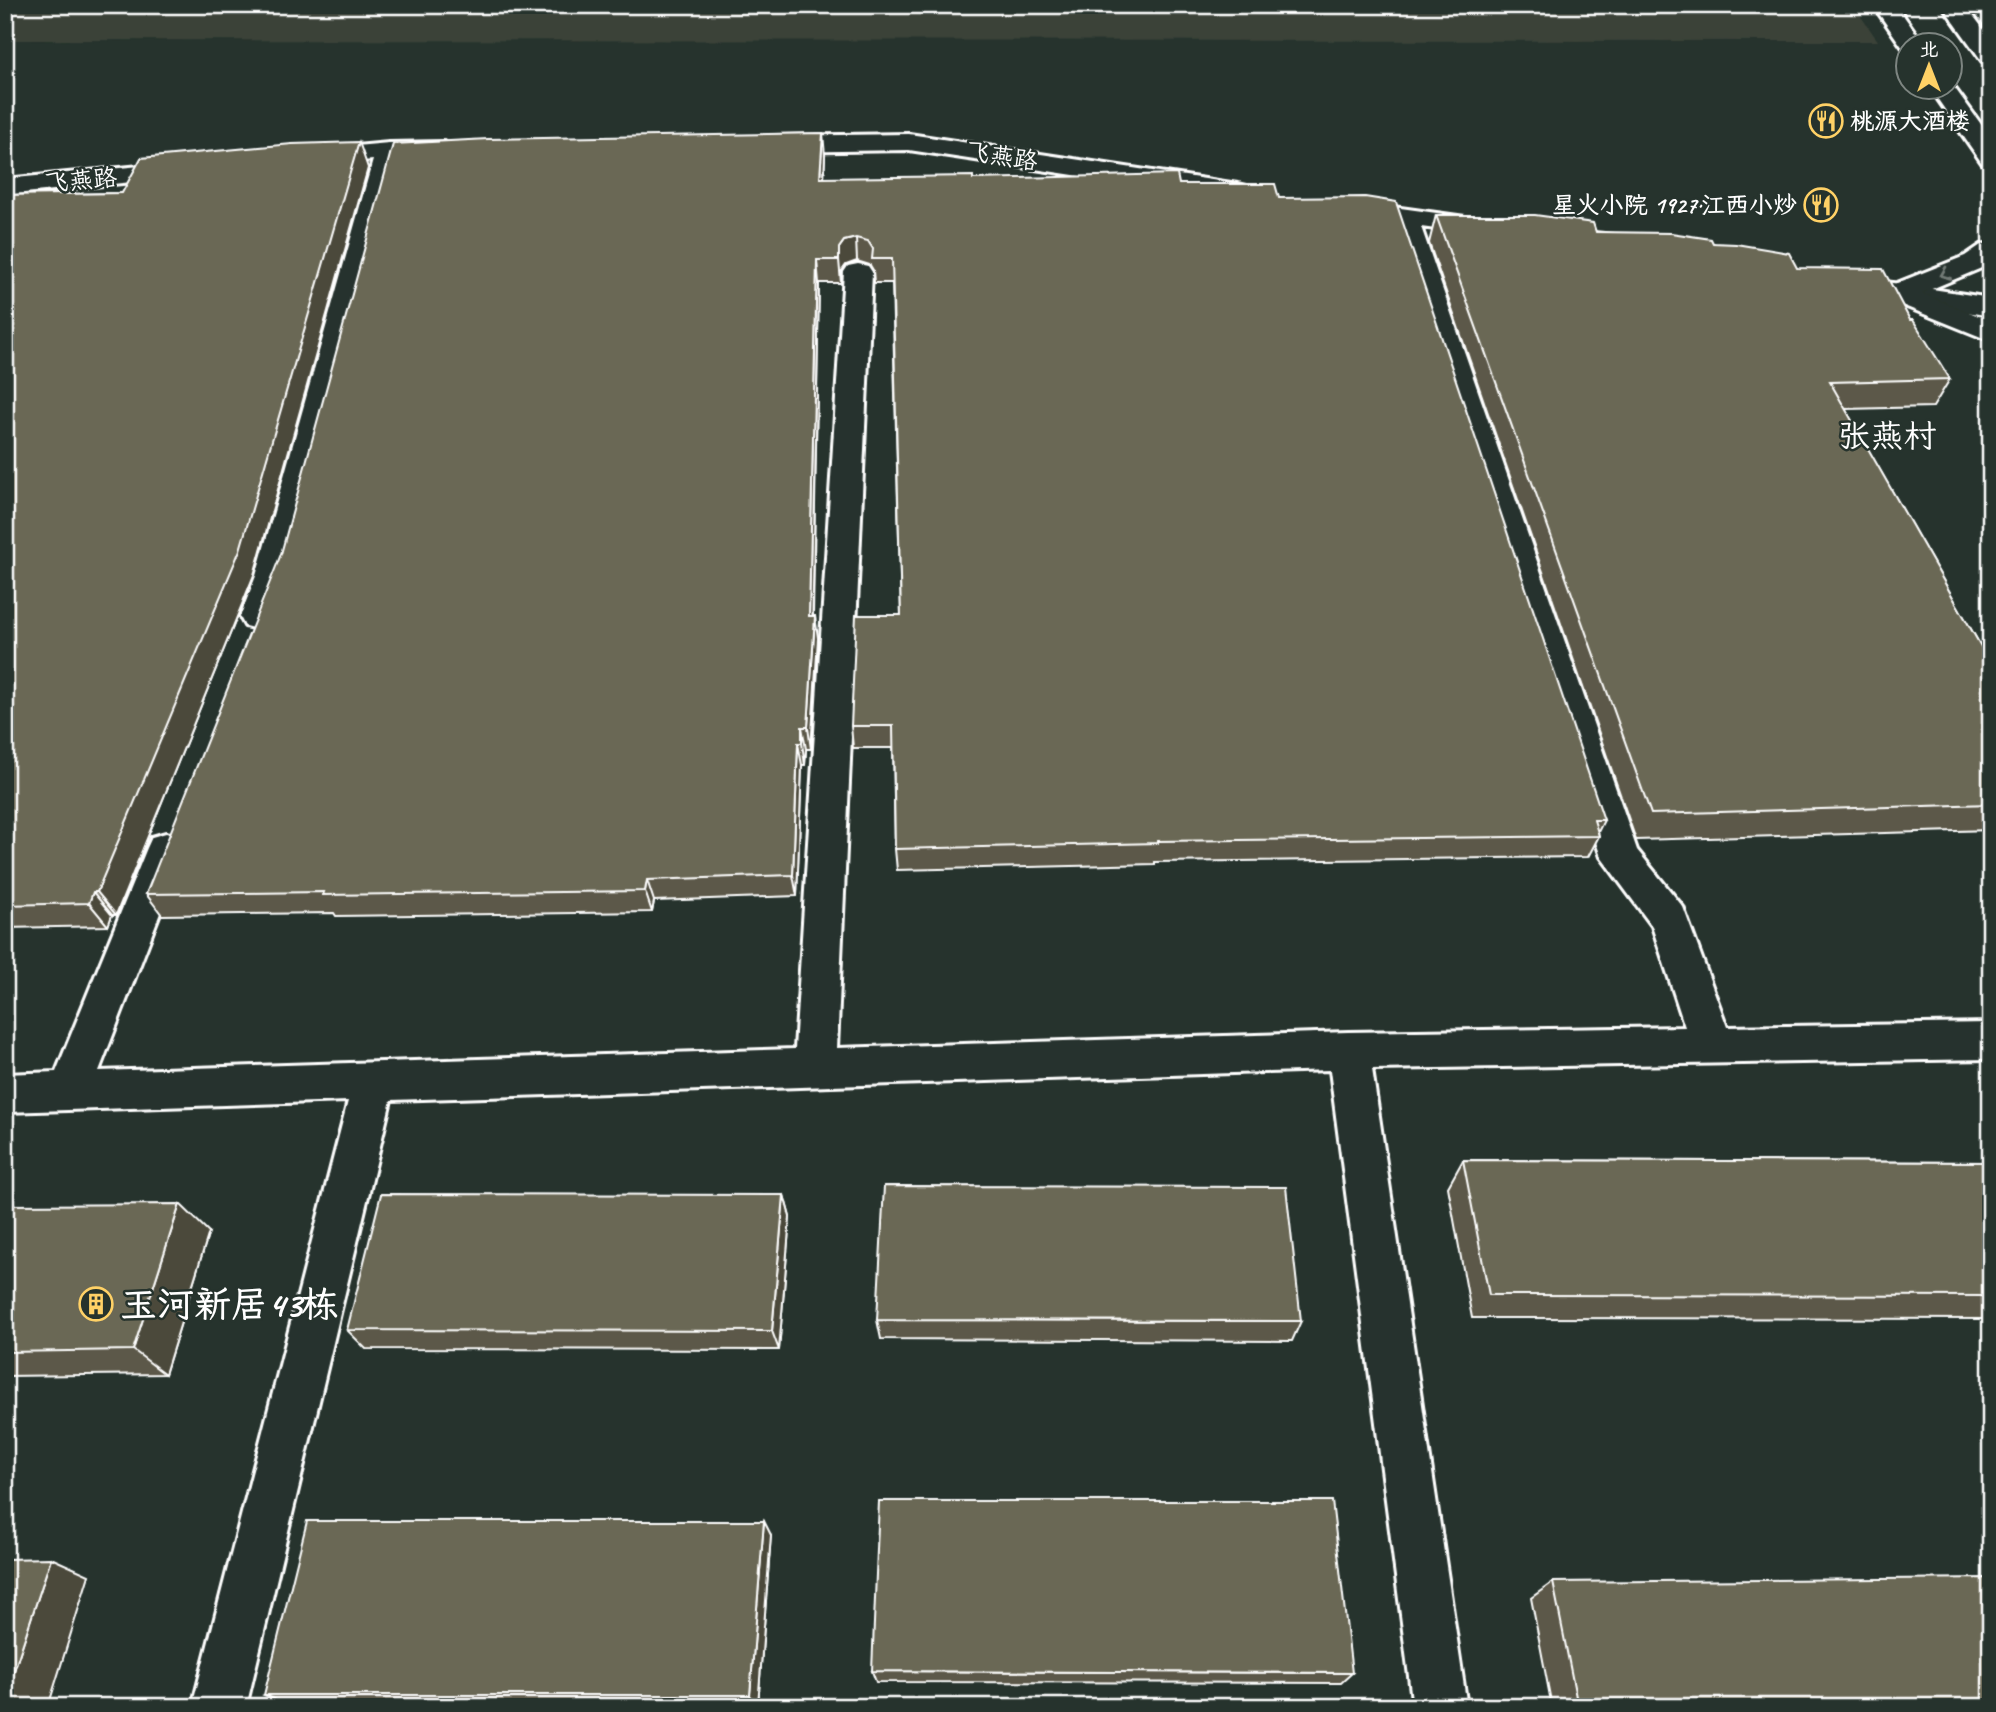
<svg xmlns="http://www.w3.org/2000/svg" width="1996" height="1712" viewBox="0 0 1996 1712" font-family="Caveat,'LXGW WenKai TC',sans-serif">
  <rect width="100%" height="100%" fill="#26332d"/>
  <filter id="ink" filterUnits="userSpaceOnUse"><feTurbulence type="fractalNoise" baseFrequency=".0143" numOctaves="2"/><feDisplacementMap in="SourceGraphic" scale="14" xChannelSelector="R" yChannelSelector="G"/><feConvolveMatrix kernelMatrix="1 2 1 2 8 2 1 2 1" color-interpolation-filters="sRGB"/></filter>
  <g filter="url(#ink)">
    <path fill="#3b4339" d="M5,5H1853L1878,41L5,40Z"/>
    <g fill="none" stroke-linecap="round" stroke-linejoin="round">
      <defs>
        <path id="minor" d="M909,134L1238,184L1247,186L1251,192L1247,198L1238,200L909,150L774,152L765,149L761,144L765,139L774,136Z
          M444,142L453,145L457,150L453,155L400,159L290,576L269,626L257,629L245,626L240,617L256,576L373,160L312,166L303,164L299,158L303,152L312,150L389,143Z
          M182,162L191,164L195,170L191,176L5,195V179Z
          M1350,201L1487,220L1497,222L1501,228L1497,234L1487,236L1421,227L1637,850L1683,907L1727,1027L1991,1023V1059L1372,1069L1467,1707H1413L1330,1070L391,1100L246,1707H192L348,1101L5,1112V1074L56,1072L147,848L152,837L166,833L180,837L185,848L99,1071L795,1049L844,272L848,266L858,264L868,266L872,272L837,1048L1348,1032L1685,1027L1652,926L1601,857L1392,223L1340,215L1337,209L1340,203Z
          M1886,282L1991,298V316L1876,297L1872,291L1876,285Z"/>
        <path id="major" d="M1873,5H1896L1925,46H1909V52L1905,51Z
          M1942,5H1965L1991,39V63L1982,61Z
          M1951,83L1991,138V165L1982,163L1930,88H1951Z
          M1991,243V264L1922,293L1991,321V341L1887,299L1883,293L1887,287L1965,256L1981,245Z"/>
      </defs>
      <use href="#minor" stroke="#fff" stroke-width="6"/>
      <use href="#major" stroke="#fff" stroke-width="6"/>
      <use href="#minor" fill="#26332d" fill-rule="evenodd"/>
      <use href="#major" fill="#26332d" fill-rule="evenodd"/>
    </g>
    <path fill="#5c5948" stroke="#fff" stroke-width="2" d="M825,156L824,178L973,179L1179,184L1279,198L1604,820L1598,832L1599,836L1588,857L1155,862V864L897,870L895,849L893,748H853L851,726L901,615L892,283H874L873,270L870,265L857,261L846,265L841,272V283H819L813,616L818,638L811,749H806L805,765H802L797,896L654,901L652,912L336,916L334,913L162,915L146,894Z
      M368,168L254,575L116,915H112L108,926L5,928V195L122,193Z
      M1436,215L1713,243L1797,268L1950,379L1933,407L1845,409L1991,664V830L1636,840L1429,243Z
      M1463,1160L1991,1162V1319L1472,1318L1448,1187Z
      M784,1195L790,1217L779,1350L366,1349L347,1330Z
      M5,1205L209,1232L165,1374L5,1376Z
      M877,1320L1301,1321L1292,1341L881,1339Z
      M771,1535L758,1705H289L264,1695Z
      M1553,1582L1991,1707H1552L1531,1598Z
      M872,1671L1352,1673L1341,1683L876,1682Z"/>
    <path fill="#4b493b" stroke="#fff" stroke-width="2" d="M823,133L825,156L823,201L820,178Z
      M359,142L368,168L254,575L116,915L97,892Z
      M856,238L857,261L846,265L841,272V283L839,260V248L844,241Z
      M817,260L819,283L812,639L809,616Z
      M815,616L818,638L811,749L808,727Z
      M802,727L806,749L805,765L802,743Z
      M798,743L802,765L797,896L793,875Z
      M647,880L654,901L652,912L645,891Z
      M93,892L112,915L108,926L89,903Z
      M784,1195L790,1217L779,1350L772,1331Z
      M180,1204L209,1232L165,1374L133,1350Z
      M764,1521L771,1535L758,1705L750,1695Z
      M51,1558L89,1575L48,1707H5V1698Z"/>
    <path fill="#6b6854" stroke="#fff" stroke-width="2" d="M823,133L820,178L973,176V179L1177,174L1179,184H1275L1279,198L1365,197L1396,202L1604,820H1594L1599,836L1158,841V843L895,849L893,726H851L856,615H901L892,259H872L873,249L868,241L856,238L844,241L839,248V260H817L809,616H815L808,727H802V743H798L793,875L647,880L645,891L323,895L324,892L146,894L281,554L393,144L488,139Z
      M359,142L240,550L97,892H93L89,903L5,905V195L122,193L141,158L292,144Z
      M1436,215H1535L1593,223L1596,232L1671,233L1711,239L1713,243L1736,244L1789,253L1797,268L1883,269L1910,320H1913L1950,379L1830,382L1991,664V804L1651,814Z
      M1463,1160L1991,1162V1296L1489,1295Z
      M884,1186L1286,1187L1301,1321L877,1320Z
      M381,1194L784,1195L772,1331L347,1330Z
      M180,1204L133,1350L5,1352V1205Z
      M879,1501H1332L1352,1673L872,1671Z
      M307,1521H764L750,1695H264Z
      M51,1558L5,1698V1559Z
      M1991,1578V1707H1578L1553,1582Z"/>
    <defs><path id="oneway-chevron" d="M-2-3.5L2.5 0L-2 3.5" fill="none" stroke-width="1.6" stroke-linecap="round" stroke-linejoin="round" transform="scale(1.75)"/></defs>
    <use stroke="#727a76" href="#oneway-chevron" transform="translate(1945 274) rotate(158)"/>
  </g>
  <defs>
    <symbol id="restaurant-ring" viewBox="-11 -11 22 22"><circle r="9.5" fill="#26332d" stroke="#ffd166" stroke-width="1.5"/><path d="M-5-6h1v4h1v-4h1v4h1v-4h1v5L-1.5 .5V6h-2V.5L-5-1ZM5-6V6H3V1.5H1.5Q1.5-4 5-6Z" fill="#ffd166"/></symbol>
    <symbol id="building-ring" viewBox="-11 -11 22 22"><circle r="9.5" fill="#26332d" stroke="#ffd166" stroke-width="1.5"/><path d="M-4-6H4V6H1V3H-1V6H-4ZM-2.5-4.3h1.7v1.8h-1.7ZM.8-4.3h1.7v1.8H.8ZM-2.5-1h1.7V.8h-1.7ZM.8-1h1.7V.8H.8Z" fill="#ffd166"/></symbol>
  </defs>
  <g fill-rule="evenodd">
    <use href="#restaurant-ring" x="1807" y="102" width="38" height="38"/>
    <use href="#restaurant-ring" x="1802" y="186" width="38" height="38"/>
    <use href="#building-ring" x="77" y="1285" width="38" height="38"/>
  </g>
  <g text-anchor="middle" stroke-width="5" stroke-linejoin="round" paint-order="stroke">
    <g font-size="24" font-weight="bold" fill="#fff" stroke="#26332d" text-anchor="start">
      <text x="1850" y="129">桃源大酒楼</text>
      <text x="1797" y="213" text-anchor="end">星火小院 1927·江西小炒</text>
    </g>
    <g font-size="24" fill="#fff" stroke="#26332d">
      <text transform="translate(1002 156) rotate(9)" y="8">飞燕路</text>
      <text transform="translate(81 180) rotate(-5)" y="8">飞燕路</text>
    </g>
    <g font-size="33" fill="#fff" stroke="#26332d">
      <text x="1887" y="447">张燕村</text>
    </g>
    <g font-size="37" font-weight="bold" fill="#fff" stroke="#26332d" text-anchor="start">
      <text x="120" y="1317">玉河新居43栋</text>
    </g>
  </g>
  <rect width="1996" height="1712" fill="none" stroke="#26332d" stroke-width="28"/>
  <rect x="14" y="14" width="1968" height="1684" fill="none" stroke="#fff" stroke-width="2.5" filter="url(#ink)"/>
  <g transform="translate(1929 66)"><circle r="33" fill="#26332d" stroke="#7d8581" stroke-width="2"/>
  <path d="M0-5L12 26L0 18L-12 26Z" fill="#ffd166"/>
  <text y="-10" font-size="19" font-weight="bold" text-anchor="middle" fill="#ffffff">北</text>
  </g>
</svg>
